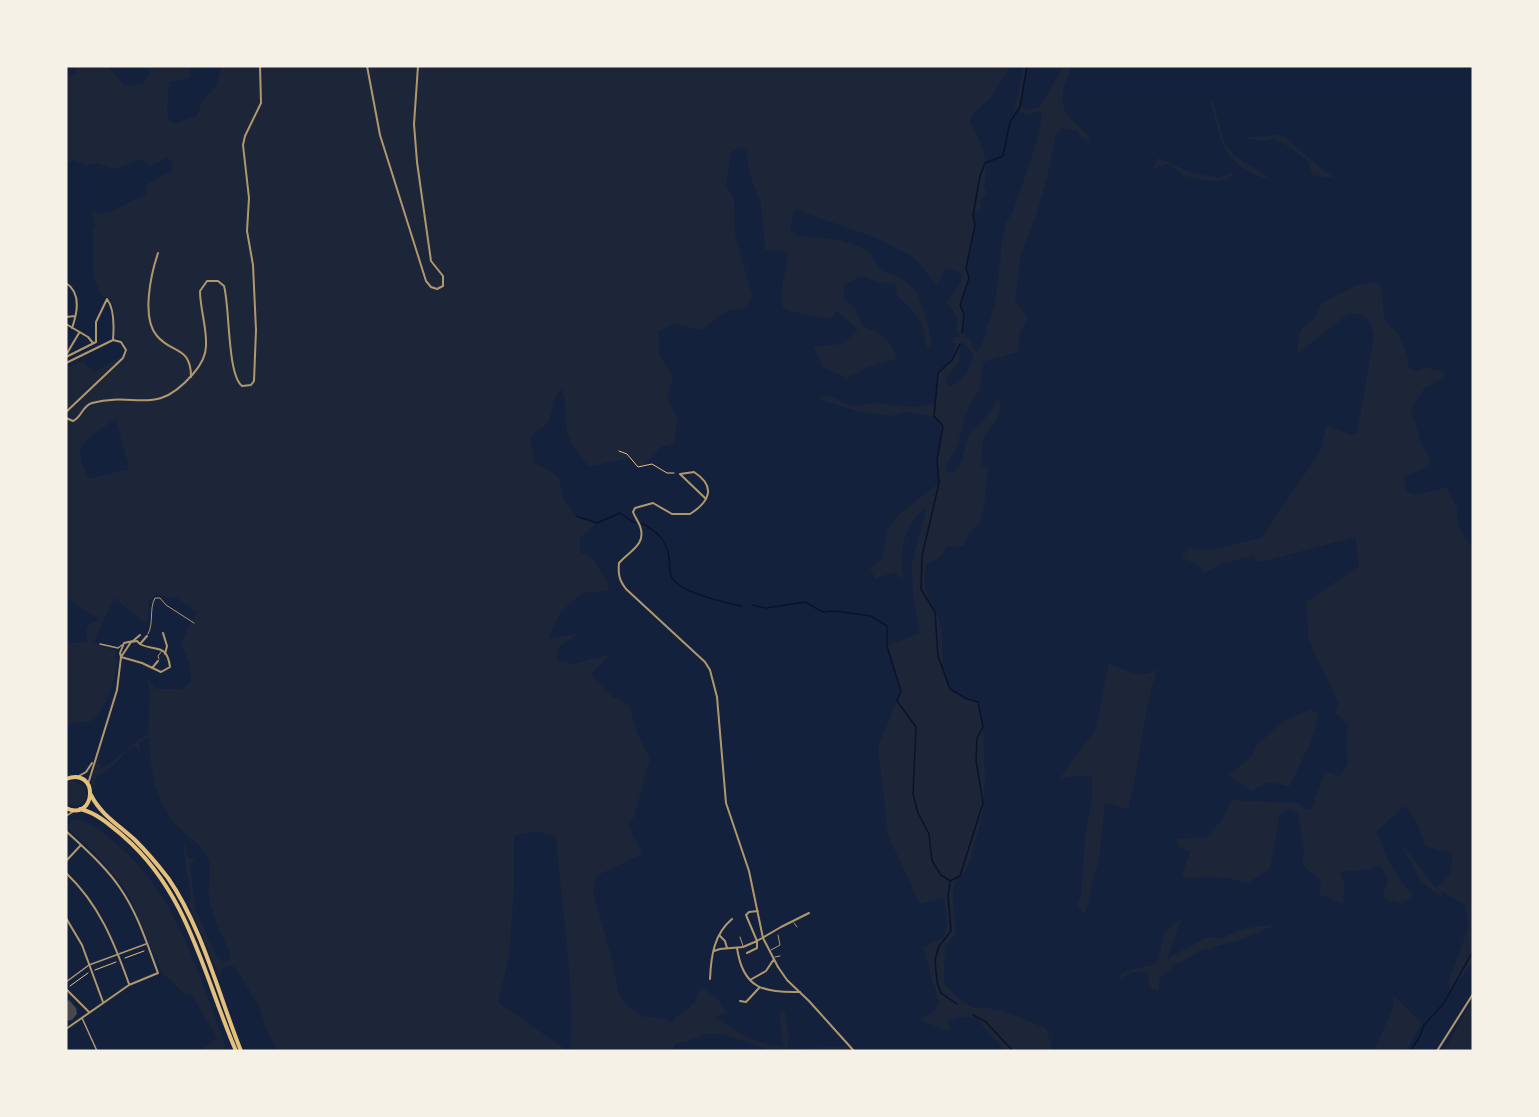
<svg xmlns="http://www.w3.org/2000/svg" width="1539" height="1117" viewBox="0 0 1539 1117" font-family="'Alegreya Sans',sans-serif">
  <rect width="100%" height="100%" fill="#14213d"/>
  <path fill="#1d2539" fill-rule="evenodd" d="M76,66H107L125,86L143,83L149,75L150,71L145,66H190L189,78L169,82L167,111L170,122L177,123L197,116L202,101L216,86L222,66H1008V71L989,99L971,116L970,123C984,144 989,163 984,187L987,193L980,201L981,209L973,215L975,225L966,268L969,278L960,305L964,314L962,333L970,340L976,352L982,344L995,303L1001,255C1000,249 1004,230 1006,223C1007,219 1012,215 1013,211C1022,183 1040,141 1042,112H1036L1028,115L1014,108C1019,93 1019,80 1024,66H1027V68L1020,106L1028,110L1040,107L1063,66H1070L1071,70C1061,90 1057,107 1075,123C1081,129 1088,133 1091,141L1081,138L1077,131L1062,128L1056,135L1047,179L1034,221L1021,254L1015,300L1028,318L1020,332L1018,352L983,362L980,389L968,408L957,446L946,466L947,472L950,473L956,470L961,462L969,434L984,419L999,398C1004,420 988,425 983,442C981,450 983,458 981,466L988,468L984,506L980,522L969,533L964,546L946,547L942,556L927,564C919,596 936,601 941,627C944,645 939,671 949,687C954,694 970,700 978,702L983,727L985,781L982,818L967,869L955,881L953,895L956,934L945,946L944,984L958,998L973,1008C993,1004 1027,1021 1046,1028L1053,1051H1004C996,1038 985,1031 977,1018L960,1017L948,1021L950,1031L919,1020L934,1012L939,1001C932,983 929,965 923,947L944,937L947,925L944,898L920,904L888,835L878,747L901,691L887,646L920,633L913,596L912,562L927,507C902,526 900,552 903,581L895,572L875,579L870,568L881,559L888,529L899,514L939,483L937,460L943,426L934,416L904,412L892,416L860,412L819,399L830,395C836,398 844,404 851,405C859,406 868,403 875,403C894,404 919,411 935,402L938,373L952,360L955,343H950L955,337H961L956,328L958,319L947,302L961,282L962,273L945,268L937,286L915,258L879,239L794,209L790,229L796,236C824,237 847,239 872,253C878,278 895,270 910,285C923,297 928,326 932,343L927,351C922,320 921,317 897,296L895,283L885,284L861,276L844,285V298L855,308L863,327C884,333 889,339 897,359L868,367L847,378L822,367L813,346L842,344L858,330L837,311L829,319C813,315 798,315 783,308C777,283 789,275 787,254L780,251L765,250L761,203L750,175L746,150L738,148L731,153L726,186L734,199L735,235L752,294C748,313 740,307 726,312C718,315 709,325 702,330L673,324L659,331V354L673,378L667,398L678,419L674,443L661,447L642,468L628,458L589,467C580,455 568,443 566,426C564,413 568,402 561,389L554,400L549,422L530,437L535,463L558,476L564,499L576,516L597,523L580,538V552L592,558L609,584L607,591L582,593L561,612L548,639L581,633L559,646L557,660L573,664L611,654L591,674L613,698H618L629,705L638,735L650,759L634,817L628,824L642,854L596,876L593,892L611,956L619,995L629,1007L641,1016L665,1019L672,1023L676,1017L695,1003L697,994L701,987L718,999L726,1012L716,1017C735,1032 758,1045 783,1046L779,1016L782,1010H785L789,1037L787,1049L845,1046L852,1051H770L723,1034H706L688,1041L675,1044L672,1051H570C575,979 561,908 556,836L536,831L514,836V888L509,957L498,1002L568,1051H278L266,1030L260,1008L235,967L227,966L222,969L220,977L187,901H191C190,881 183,860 184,841L189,859H195L190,865L195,908L217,958L224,962L230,960V954C223,936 212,917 209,898C207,886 213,867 207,856C201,844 188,837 178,827C155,803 150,769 149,737L139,743L140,753L135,746L126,751L116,763L95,778V787L92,784V777L100,753V769C117,760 130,744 148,734L150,692L147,677L156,689H181L191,683L190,667L181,642L197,612L175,597L170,599L162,595H155L149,601L147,624L114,598L94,641C99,648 110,647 117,652L114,658L117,661C113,685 109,703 92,721L68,724L66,722V643H87L86,627L98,619L66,598V368L83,361L94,372L128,352L122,338H115V318L112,300L101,295L93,275V229L95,228L92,211C116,219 124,199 145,196L147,184L172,171V164L168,157L150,166L142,159L114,169L97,163L85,165L75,160L66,163V73L69,76L77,73ZM964,343L973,354C972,367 963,381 951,386L947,385L946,378L959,362L960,344ZM116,420L129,469L89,479C85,472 80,460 80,451C81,440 107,424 116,420Z
    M1213,101L1225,145L1235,156L1272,180C1265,179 1260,177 1254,174C1221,159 1219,134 1211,103Z
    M1275,135H1283L1320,168L1337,179L1312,175L1308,161L1286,145L1274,139L1263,141L1242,137C1254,136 1263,138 1275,135Z
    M1158,158L1193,173L1218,178L1236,171L1227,180L1211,181L1184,176L1168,164L1152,169Z
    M1372,282L1379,284C1385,296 1381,310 1386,322C1389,327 1393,328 1396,332C1402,338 1409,359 1409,368L1417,371L1427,367L1445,372L1442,378L1424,389L1411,409L1422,446L1430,458L1429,466L1403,477L1407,492L1414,495L1447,487L1457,509L1458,525L1473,550V963L1451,990L1448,983L1468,928L1465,905L1441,891V897L1420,881L1401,844L1417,863L1436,888C1449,878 1454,871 1451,853L1425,846L1417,823L1405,806L1376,832C1387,855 1394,877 1413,895L1402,904L1387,900L1383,895L1388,880L1380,865L1364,870L1340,872L1345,887L1343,904L1319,894L1321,880L1307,869L1302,862L1304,850L1298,814L1291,810L1280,813L1270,869L1247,883C1225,876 1209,875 1187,879L1182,875L1190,852L1179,847L1177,839L1206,837L1221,821L1231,800L1298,803L1307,810L1312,809L1324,773L1331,772L1339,777L1348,763L1346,749L1348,724L1335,713L1338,703L1308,638L1306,602L1359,566L1355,537L1261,562L1256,561L1254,556L1221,564L1204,573L1197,564L1181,558L1189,548L1209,550L1262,538L1281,508L1320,452L1327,425L1351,435L1357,434L1374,334L1367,317C1359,314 1353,312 1345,316L1297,354C1300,331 1297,330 1316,317L1318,309L1322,303L1360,284Z
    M1107,663C1125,669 1140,681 1157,669C1143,715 1140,763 1128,809L1105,803L1099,859L1085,914L1077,905L1081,894L1085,836L1092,798V775L1060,778L1095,730L1108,668Z
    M1311,710L1316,712L1318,716L1311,742L1289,787C1271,781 1267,781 1251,791L1228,775L1251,757L1256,745L1287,719Z
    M72,781L84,785C89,794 87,802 77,806L66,804V783Z
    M74,819C92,822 99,829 113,841C177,892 200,977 227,1051H199L217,1038L191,994L186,996L172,981L163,975L127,891L99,857L66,827Z
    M1182,917L1167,959L1207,937L1221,938L1246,928L1277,924L1241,940L1200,951L1175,965L1159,979V991L1150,989L1147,972H1133L1120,979L1121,974C1133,968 1145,968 1158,963L1164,933Z
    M1393,995L1422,1023L1406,1051H1374L1393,1007Z
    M1473,999V1051H1444Z"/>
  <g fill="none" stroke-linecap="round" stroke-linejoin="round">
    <path stroke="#0b132b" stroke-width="1.5" d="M962,333L964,314L960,305L969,278L966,268L975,225L973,216L980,176L985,163L1003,156L1010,122L1020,107L1027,66
      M576,516L597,523L620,513L635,523
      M642,523C657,532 667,540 669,558C670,563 669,571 671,576C677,592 726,603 742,606
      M752,605L766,608L805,602L823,612L835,611L871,616L887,626V646L901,691L897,701L916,727L913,794L918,813L929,834L932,861L941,875L949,880
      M950,881L960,876L983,803L976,760L977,738L983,727L978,702L967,699L950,689L938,656L935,612L921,589L922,556L939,483L937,460L943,426L934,416L938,373L952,360L960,344
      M950,882L948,896L951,931L939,946L935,960L937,982L941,993L957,1004
      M973,1015L986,1022L1013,1051
      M1410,1051L1419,1038L1424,1025L1444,1003L1473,951"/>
  </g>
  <path fill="#48494c" d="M69,1000L76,1008L77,1014L72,1020L66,1021V1002Z"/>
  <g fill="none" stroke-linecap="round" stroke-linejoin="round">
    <path stroke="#e5c07b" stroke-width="1" d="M619,451L627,454L638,467L652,464L667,473H674
      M125,958L144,951
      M95,970L116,962
      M70,986L88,973"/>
    <path stroke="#b1986c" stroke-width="1" d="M148,634C154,623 149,609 155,598H160L166,605L194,623
      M159,659L158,656L161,652
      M794,923L797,927
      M740,937L743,946
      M771,950L780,945L778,935
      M775,957L780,956"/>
    <path stroke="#b1986c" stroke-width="1.5" d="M100,644L118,648L122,645
      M66,982L89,965L146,944
      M82,1018L97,1051"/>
    <path stroke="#b1986c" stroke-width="2" d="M367,66L380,135L426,281L431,287L437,289L443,286V276L431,261L417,162L414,124L418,66
      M158,253C151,274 141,318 157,336C172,354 191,346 191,377
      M66,283C82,293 77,314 72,328
      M66,317L75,316
      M66,324L88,337L93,343
      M256,330L253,265L247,231L249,198L243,145L245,136L261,103L260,66
      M66,355L79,333
      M66,357L96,342V322L107,299C114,308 114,328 113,340
      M680,474L694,472C717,487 709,502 690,514H672L653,503L635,508L633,512C635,517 638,521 640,526C647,545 629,551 619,563C618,574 619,580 626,589L705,662L710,670L717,697L726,803L749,871L763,938L778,967
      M680,474L706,499
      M163,633L167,646L165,654
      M121,657L142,663L161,672L170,667C167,642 154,652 140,644
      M121,657L131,642L137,641L140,644L147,636
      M121,657L120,653L124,643L133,641L140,635
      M152,668L158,661
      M66,861L81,845
      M66,873C99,904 114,942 129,984
      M66,918L82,945L103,1002
      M719,935L725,941L727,948
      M737,948C743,989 764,993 800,992
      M714,951L720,949L743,947L757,941L781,927L809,913
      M747,953L757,948V941L746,915L749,912L758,911
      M710,979C711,956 714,934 732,919
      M750,980L766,971L774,959
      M66,989L89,1012
      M740,1001L746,1002L759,988"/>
    <path stroke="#b1986c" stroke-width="2" d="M66,363L113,340L121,342L126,350L123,358L66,412
      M66,418L73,421C82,417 82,406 92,403C137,391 155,418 193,374C200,366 206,357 206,346C207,327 200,309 200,291L207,281H218L224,286C230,307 227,374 242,386L251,385L254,381L256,330
      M77,777L86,772L92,763
      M88,784L117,690L121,657
      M66,816L74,811
      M66,831C85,849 106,867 120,888C138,914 147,944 158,973L129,985L66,1029
      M778,967L787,980L809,1001L854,1051
      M1437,1051L1473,994"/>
    <path stroke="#e5c07b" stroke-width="4" d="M66,779C100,766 96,823 66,808
      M91,795C101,815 119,825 135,840C147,852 158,865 168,878C202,927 219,996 241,1051
      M80,809C97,813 110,825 123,836C189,893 203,974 236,1051"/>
  </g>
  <rect width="1539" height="1117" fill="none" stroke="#f6f1e7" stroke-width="135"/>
</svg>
